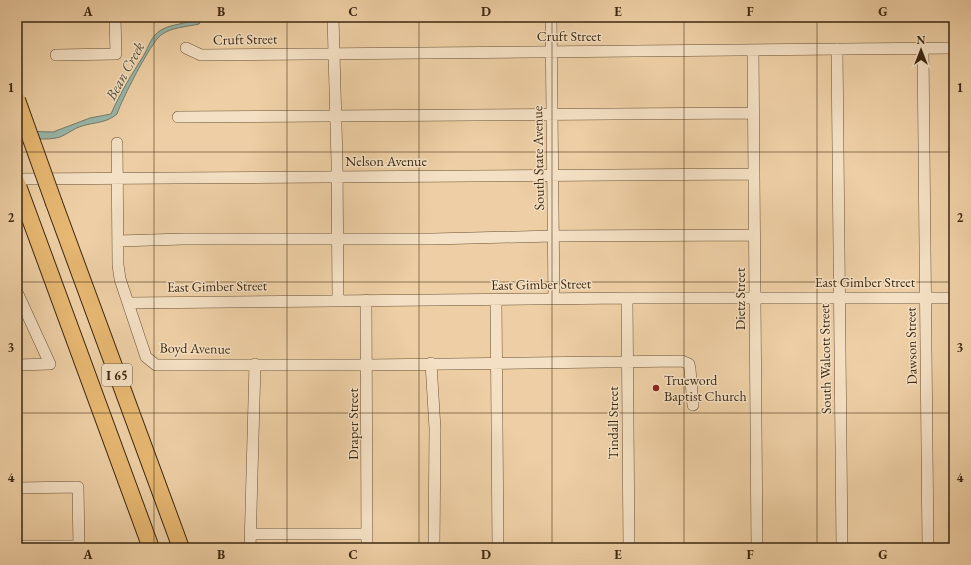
<svg xmlns="http://www.w3.org/2000/svg" width="971" height="565" viewBox="0 0 971 565" font-family="'EB Garamond',serif">
  <rect width="100%" height="100%" fill="#eecfa5"/>
  <filter id="stains"><feTurbulence type="fractalNoise" baseFrequency=".005" numOctaves="4"/><feColorMatrix values="0 0 0 0 .2 0 0 0 0 .09 0 0 0 0 .02 0 0 0 .5 -.17"/></filter>
  <radialGradient id="worn" r=".72"><stop offset=".6" stop-color="#630" stop-opacity="0"/><stop offset="1" stop-color="#630" stop-opacity=".3"/></radialGradient>
  <path fill="#99b6a9" stroke="#747d6c" d="M199,17H204L199,24C186,27 172,27 161,35C151,42 121,101 117,114C107,123 95,122 82,126C74,128 68,134 60,137C46,141 32,138 17,137V131L53,132L90,118L111,114C120,93 132,74 144,55C149,46 151,36 161,30C173,23 187,25 199,17Z"/>
  <g fill="none" stroke-linecap="round" stroke-linejoin="round">
    <defs>
      <path id="minor" d="M333,17L337,161L338,300
        M551,17L554,299
        M186,48L201,55L954,48
        M923,48L928,548
        M837,49L842,548
        M753,50L757,548
        M56,55L116,54L115,17
        M178,117C370,114 562,113 754,113
        M117,143L118,265L120,279L146,357L156,365H368L682,361L689,364L690,369L693,405
        M17,179L754,174
        M118,241L183,239H433L554,236L755,235
        M17,292L50,364L17,365
        M627,298L629,548
        M496,299L498,548
        M366,300L367,548
        M128,303L627,298H954
        M431,363L435,429L434,548
        M17,488L78,487L79,548
        M250,534H367
        M17,546H79
        M250,548L255,364"/>
      <path id="highway" d="M17,183L151,548
        M54,203L181,548"/>
    </defs>
    <use href="#minor" stroke="#695235" stroke-width="12"/>
    <use href="#highway" stroke="#3d2810" stroke-width="18"/>
    <use href="#minor" stroke="#f4e0c4" stroke-width="11"/>
    <use href="#highway" stroke="#e7b872" stroke-width="16"/>
    <defs>
      <path id="highway-bridge" d="M17,100L54,203"/>
    </defs>
    <use href="#highway-bridge" stroke="#3d2810" stroke-width="18" stroke-linecap="butt"/>
    <use href="#highway-bridge" stroke="#e7b872" stroke-width="16"/>
  </g>
  <path fill="none" stroke="#3d2810" stroke-width="1" stroke-opacity="0.55" d="M154,17V548M287,17V548M419,17V548M552,17V548M684,17V548M817,17V548M17,152H954M17,282H954M17,413H954"/>
  <circle fill="#8f2418" stroke="#f4e0c4" stroke-width="1.5" cx="656" cy="388" r="4"/>
  <g text-anchor="middle" stroke-width="3" stroke-linejoin="round" paint-order="stroke">
    <rect fill="#f4e0c4" stroke="#745f46" stroke-width="1" x="102" y="364" width="30" height="22" rx="3"/>
    <g font-size="13" font-weight="bold" fill="#3d2810">
      <text x="117" y="380">I 65</text>
    </g>
    <g font-size="14" fill="#3d2810" stroke="#f4e0c4">
      <text x="569" y="41">Cruft Street</text>
      <text transform="translate(245 39) rotate(-1)" y="5">Cruft Street</text>
      <text transform="translate(538 158) rotate(-91)" y="5">South State Avenue</text>
      <text x="386" y="166">Nelson Avenue</text>
      <text x="865" y="287">East Gimber Street</text>
      <text transform="translate(541 284) rotate(-1)" y="5">East Gimber Street</text>
      <text transform="translate(217 286) rotate(-1)" y="5">East Gimber Street</text>
      <text transform="translate(740 299) rotate(-90)" y="5">Dietz Street</text>
      <text transform="translate(911 346) rotate(-91)" y="5">Dawson Street</text>
      <text transform="translate(195 348) rotate(1)" y="5">Boyd Avenue</text>
      <text transform="translate(825 359) rotate(-91)" y="5">South Walcott Street</text>
      <text transform="translate(613 423) rotate(-90)" y="5">Tindall Street</text>
      <text transform="translate(353 424) rotate(-90)" y="5">Draper Street</text>
    </g>
    <g font-size="14" fill="#3d2810" stroke="#f4e0c4" text-anchor="start">
      <text x="664" y="385">Trueword<tspan x="664" dy="16">Baptist Church</tspan></text>
    </g>
    <g font-size="15" font-style="italic" fill="#544c36" stroke="#f4e0c4">
      <text transform="translate(125 71) rotate(-61)" y="5">Bean Creek</text>
    </g>
  </g>
  <rect width="971" height="565" fill="none" stroke="#eecfa5" stroke-width="44"/>
  <g transform="translate(921 50)" stroke="#f4e0c4" stroke-width="3" paint-order="stroke">
  <path d="M0-3L7 15L0 10L-7 15Z" fill="#3d2810"/>
  <text y="-6" font-size="11" font-weight="bold" text-anchor="middle" fill="#3d2810">N</text>
  </g>
  <rect x="22" y="22" width="927" height="521" fill="none" stroke="#3d2810" stroke-width="1.5"/>
  <g font-size="13" text-anchor="middle" font-weight="bold" fill="#3d2810">
    <text x="88" y="16">A</text>
    <text x="221" y="16">B</text>
    <text x="353" y="16">C</text>
    <text x="486" y="16">D</text>
    <text x="618" y="16">E</text>
    <text x="750" y="16">F</text>
    <text x="883" y="16">G</text>
    <text x="11" y="92">1</text>
    <text x="960" y="92">1</text>
    <text x="11" y="222">2</text>
    <text x="960" y="222">2</text>
    <text x="11" y="352">3</text>
    <text x="960" y="352">3</text>
    <text x="11" y="482">4</text>
    <text x="960" y="482">4</text>
    <text x="88" y="559">A</text>
    <text x="221" y="559">B</text>
    <text x="353" y="559">C</text>
    <text x="486" y="559">D</text>
    <text x="618" y="559">E</text>
    <text x="750" y="559">F</text>
    <text x="883" y="559">G</text>
  </g>
  <rect width="100%" height="100%" filter="url(#stains)"/>
  <rect width="100%" height="100%" fill="url(#worn)"/>
</svg>
